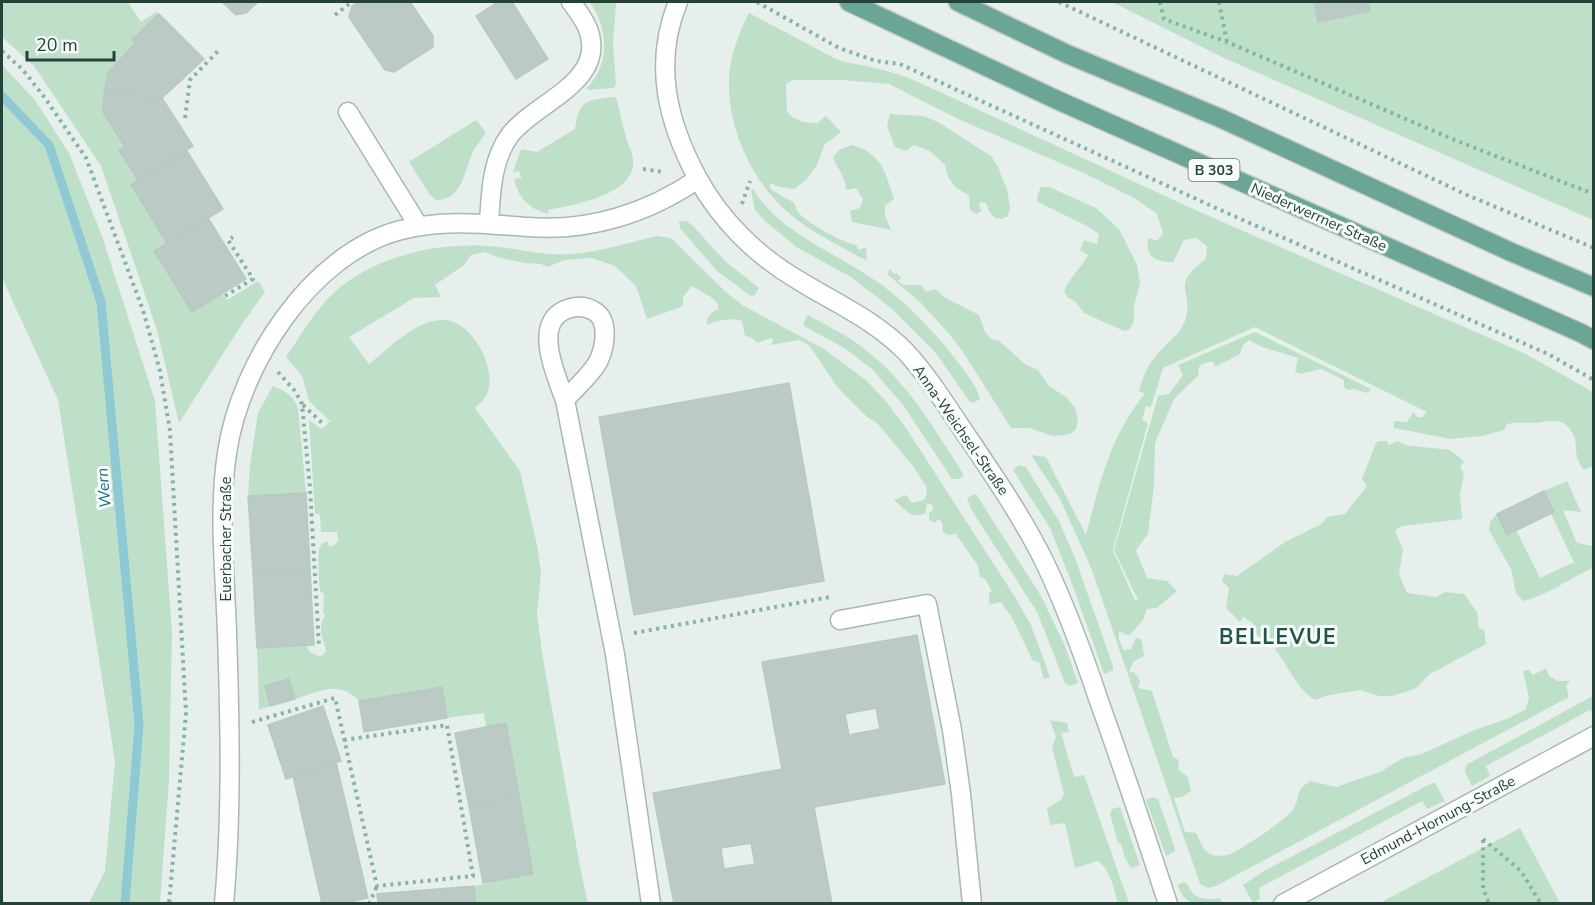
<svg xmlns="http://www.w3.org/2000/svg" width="1595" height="905" viewBox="0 0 1595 905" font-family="'Nunito Sans',sans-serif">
  <rect width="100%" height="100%" fill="#e6efeb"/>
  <path fill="#bfe0c8" d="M2,2H128L141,22L156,12L159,14L133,40L135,43L108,73L104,93L103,112L125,147L120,151L138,180L131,186L167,243L154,252L192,312L222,293L227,300L258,281L265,292L242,324L179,423L157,330L101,166L34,66L2,37Z
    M590,2L616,3L613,44L616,84L614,88L588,90L587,88C611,63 608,29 590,2Z
    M1112,2H1593V220L1224,58Z
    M749,13L836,59C849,64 861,64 874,68C888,71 902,75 916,81L1202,213L1524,353L1593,392V466L1583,470C1581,466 1578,461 1577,457C1575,449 1577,442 1573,434C1563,414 1547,423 1531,423C1522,423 1516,422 1507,424L1504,430L1482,436L1451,439L1394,428V421L1407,422L1413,412L1417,417H1422L1427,412L1255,327L1163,368L1151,407L1146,406L1142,420L1148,423L1113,550L1135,601L1138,600L1114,550L1158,396L1169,394L1183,375L1178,365L1255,332L1371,389L1368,393L1354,389L1348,390L1344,387V380L1321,369L1301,374L1295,372L1298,358L1262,347L1249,340L1243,345L1240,354L1215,367L1213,362C1203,362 1196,365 1199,375L1174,399L1155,443L1154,486L1148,534L1136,550L1147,578L1167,581L1177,591L1157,608L1147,609L1143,620L1130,635H1126L1119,631V639L1123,650L1131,649L1136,638H1139L1142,641L1144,656L1134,661L1129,671L1135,673L1140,681L1138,688L1152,691L1173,757L1179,760L1178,769L1188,777L1191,791L1182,797L1174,798L1185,832L1196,833C1200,840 1203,852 1212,855C1216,856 1226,856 1230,854C1242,849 1289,818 1294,808C1301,795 1294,792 1310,781L1337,787L1353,781L1380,772L1403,758L1422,754L1472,731L1507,719L1526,709L1529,698L1523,671L1529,670L1533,675L1546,668L1549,676L1558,681H1571L1566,685L1569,697L1216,886L1208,888L1200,884L1092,570L1060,499L1031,455L1046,457L1086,535C1099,485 1111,434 1145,394L1139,391C1142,379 1147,367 1155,357C1164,345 1180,335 1185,321C1195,290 1168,287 1206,259L1207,246L1196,238L1184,240L1173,262C1157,263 1143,256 1149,238L1157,241L1163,233L1157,214L1136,199L1088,175L958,119L889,84L842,80H793L786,84L787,111L792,117L803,122L817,123L826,116L841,132L825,144L817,165L806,180L794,189L779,187L770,183V188C776,194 791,200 794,203C796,206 796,210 798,212C807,223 843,243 857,245L858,250L866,247L867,261C842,247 814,234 792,216C753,184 727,129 729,78C730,55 739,33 749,13Z
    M2,65L35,100L69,153L102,236L155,401L172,632L169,780L160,903H89L105,871L115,761L58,400L2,278Z
    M612,97H616L617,100C620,112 622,125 626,137C628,144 632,152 633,159C637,195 573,205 548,210V214C529,209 518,198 514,179L521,178V176L519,171L513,172L521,149L537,152L575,129C579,100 585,101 612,97Z
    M890,114L923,116L938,122L991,156L997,165L1007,189L1010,208L1008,216L1002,219L995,218L989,211L986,203L980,202L979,207L982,211L976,214L970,210L969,195L956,188L948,177L945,165L930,151L914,145L906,151L895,147L887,126Z
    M476,120L485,131V134C481,140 475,147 472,154C465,171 461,201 436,200L430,195L409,162Z
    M852,145C883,154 885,172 894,199L885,206V215L891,230L852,222L850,211L860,208L863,200L856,188L846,190C845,175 838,171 833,157L839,150Z
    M1041,187H1049L1096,208L1119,229L1137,265L1140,283L1134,306V321L1129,330L1124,331L1084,313L1076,302L1067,297L1064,291C1070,277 1081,268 1088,255L1080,250L1084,240L1097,244L1099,234L1087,226L1038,202L1037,196Z
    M753,189C779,232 830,250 870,277C902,297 930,327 953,356C963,369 976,383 980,399L973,403L970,402L935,352L892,309L851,277L796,247L765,221L755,210L751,190Z
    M679,221H686L692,225L725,261L759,288L755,295L751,296L717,271L680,228Z
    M656,236L671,238L726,292L742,305L824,349L866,380L884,399L906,428L1015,597L1031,625L1050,677L1044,679L1039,662L1033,661L1012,618L1001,602L989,605V593L992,591L985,579L980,577L978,566L956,534L949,535L943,532L942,522L938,519L934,523L929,519V513L933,510V506L929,503L926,506V513C912,520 904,509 894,500L906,495L912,503L924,500L927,493L926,486L913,466L877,423L867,417L838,388L809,345L799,340L771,345L773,340L771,338L757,343L752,338L745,336L742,321C732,317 717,321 707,325C707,316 710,313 718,309V304L711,297L692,286L683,297V305L681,307L647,319L636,286L615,266L592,258L565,260L547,267L541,264L525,263L500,258L484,252L471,255L464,265L435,285L441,297L414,298L349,337L369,364C391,347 415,320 443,320C472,320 498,369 487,394C485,399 479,404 475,408L520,471L537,545L541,572L537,614L542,653L581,872L588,903H476L474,886L533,874L505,724L486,727L484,713L447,718L442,687L359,701C338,679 320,692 295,699L289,679L265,686L270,706L259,710L257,648L306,645L309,651L318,656L323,655L326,651C323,639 317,626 325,616L323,613L324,594L320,591C319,584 317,551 320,547C322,542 323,543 328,541V545L333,546L338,541L337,532H321L320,515L315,513L309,420L322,429L330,421L309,401L302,376L286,357C302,334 317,306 339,288C379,256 435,243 485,246C513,247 542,256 571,254C599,252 628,243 656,236Z
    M890,269L894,274L897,273L901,278L898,281L903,285H921L926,292L935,289L944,297L979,315L985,332L991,339L999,341L1025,364L1038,370L1049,386L1066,397L1075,408L1078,418L1076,429L1070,434L1064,435L1053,436L1029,428H1011L965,355L950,335L920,302L887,274Z
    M808,315C830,327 852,338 871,354C910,386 937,433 964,475L959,479H952L903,405L873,370L846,349L804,326V322Z
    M273,386C285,391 293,395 298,408L306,493L248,496L250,465L258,413Z
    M1380,441H1387L1388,445L1398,441L1405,445L1450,450L1464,461L1460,467L1464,474L1460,494L1462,519L1402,526L1395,531L1403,549L1399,574L1407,593L1436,597L1445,592L1464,594L1477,612L1479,629L1484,630L1486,644L1430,674L1415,689L1392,696H1379L1360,690L1325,696L1315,700C1295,688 1289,665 1274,649L1302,636L1297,631L1271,644L1253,633V623L1243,617L1240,622L1226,608L1229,588L1222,581L1224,574L1237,576L1285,542L1323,523L1327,517L1345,514L1367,486L1362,479L1376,443Z
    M1019,465L1026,467L1059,521L1075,558L1113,666V670L1104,674L1074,589L1050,528L1013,470Z
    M1567,481L1581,512L1563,510L1577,543L1593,546V568C1570,578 1547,596 1523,601L1516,593L1511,569L1489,530L1490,522L1497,514L1507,534L1516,530L1540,578L1574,562L1551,514L1554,512L1544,491Z
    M976,494L1041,596L1065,646L1078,683L1070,686L1065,683L1037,612L971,509L967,498Z
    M1593,696V714L1590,710L1486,766L1490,776L1472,786L1465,772L1466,765Z
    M1050,720L1067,723L1069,732L1061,733L1074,777L1084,775L1129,903H1118C1114,889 1110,868 1097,861L1075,868L1065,823L1050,825L1047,808L1061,800L1064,794L1052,747L1056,737Z
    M1432,783H1435L1445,801L1427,809L1422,801L1259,888L1260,899L1253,903L1243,885L1264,871Z
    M1153,797L1158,799L1174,846L1175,851L1166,856L1146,800Z
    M1120,807L1140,865L1131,868L1125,858L1121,844L1118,843L1110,814L1112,809Z
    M1520,828L1560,903H1380Z
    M1184,882L1188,885C1193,900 1206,900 1220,898L1222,903H1191L1183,896L1177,885Z"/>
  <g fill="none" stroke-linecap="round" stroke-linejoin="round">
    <path stroke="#8ec9d4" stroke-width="9" d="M2,96L49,145L101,302L139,725L125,904"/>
  </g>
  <path fill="#bbcac4" stroke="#b8c9c2" stroke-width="1.5" fill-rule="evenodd" d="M222,2H258L246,13L236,15Z
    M359,2H410L433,36V47L394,72L385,70L349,17L352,6Z
    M498,2H512L548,59L516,79L476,16Z
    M1314,2H1368L1370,11L1318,22Z
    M159,14L204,59L162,98L104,93L108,73L135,43L132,40Z
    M104,93L162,98L193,146L138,180L119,150L125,147L103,112Z
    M187,151L223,209L167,243L131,185Z
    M208,218L246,279L192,312L154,251Z
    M789,383L824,581L634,615L599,417Z
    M1544,491L1554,512L1507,535L1497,514Z
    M306,493L310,569L253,572L248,496Z
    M310,569L314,645L257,648L253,572Z
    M917,635L945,784L814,807L832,904H674L653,793L782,769L762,662ZM876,708L880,729L849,735L845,714ZM751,843L755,864L724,869L721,848Z
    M289,679L295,699L270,706L265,686Z
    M442,687L447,718L364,732L359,701Z
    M323,706L341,761L286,779L268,725Z
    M506,723L519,796L469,806L455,733Z
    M336,762L368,898L341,904H322L293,776Z
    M519,796L533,874L483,883L469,806Z
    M474,886L476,904H378L377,894Z"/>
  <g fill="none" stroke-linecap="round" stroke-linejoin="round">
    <defs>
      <path id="minor" d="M678,2C653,63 667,121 697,177C720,220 757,256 798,280C835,303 875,320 906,352C930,378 949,410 969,439C996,479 1024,520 1045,563C1067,609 1084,656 1100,704C1124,770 1146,837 1168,904
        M348,112L418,225
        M489,223C491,193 491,161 510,135C535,102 608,82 588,29C584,19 577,10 571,2
        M565,400C575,388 590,376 598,362C605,348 610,320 594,311C579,302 557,309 551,324C542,344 558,381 565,400L615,654L651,904
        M840,620L927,604L952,730L961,794L972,904
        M224,904C232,814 230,722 227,633C225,573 218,512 227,453C240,364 311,253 401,230C444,219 485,224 528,227C589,232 648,213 698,179
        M1283,904L1594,736"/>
      <path id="major" d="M849,2L1055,99L1581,333L1594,340
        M958,2L1067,54L1220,118L1511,252L1594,287"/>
    </defs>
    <use href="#minor" stroke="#a8b8b2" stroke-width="21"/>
    <use href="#major" stroke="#c2cac8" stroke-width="21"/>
    <path stroke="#86b3a5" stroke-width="4" stroke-dasharray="3 4.5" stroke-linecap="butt" d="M757,2L839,48L876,61L900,64L1227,213L1548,354L1594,380
      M1059,2L1467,195L1594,248
      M1160,2L1164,19L1227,42L1457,141L1594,194
      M1219,2L1227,42
      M335,15L349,4
      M2,51L23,70L45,98L86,158L143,310L160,371L170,431L186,713L169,904
      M185,118L190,80L220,49
      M643,169L663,172
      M742,204L750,181
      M225,296L253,279L228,240L233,237
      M278,372L295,391L302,404L310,488L319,647
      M303,405L322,423
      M634,633L830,597
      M252,722L335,698L377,886L473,876L447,725L344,740
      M1483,839L1521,871L1541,904
      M1483,840V888L1489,904
      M369,904L377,886"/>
    <use href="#minor" stroke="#fff" stroke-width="18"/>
    <use href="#major" stroke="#6aa596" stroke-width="18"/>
  </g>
  <g text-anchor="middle" stroke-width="6" stroke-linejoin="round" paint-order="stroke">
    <rect fill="#f7fbf9" stroke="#637a73" stroke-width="1.5" x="1188.5" y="159" width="51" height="22" rx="4.5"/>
    <g font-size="14" font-weight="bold" fill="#24423a">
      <text x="1214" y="175">B 303</text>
    </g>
    <g font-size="15" fill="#24423a" stroke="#f7fbf9">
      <text transform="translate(1319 217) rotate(24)" y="5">Niederwerrner Straße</text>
      <text transform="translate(961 430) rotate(55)" y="5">Anna-Weichsel-Straße</text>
      <text transform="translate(226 539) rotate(-90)" y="5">Euerbacher Straße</text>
      <text transform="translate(1438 820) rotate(-28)" y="5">Edmund-Hornung-Straße</text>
    </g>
    <g font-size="16" font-style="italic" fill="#1c6f80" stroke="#f7fbf9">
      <text transform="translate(103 488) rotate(-95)" y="6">Wern</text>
    </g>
    <g font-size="21" font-weight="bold" letter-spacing="1.5" fill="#1f5548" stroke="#f7fbf9">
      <text x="1278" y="644">BELLEVUE</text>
    </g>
  </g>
  <rect width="1595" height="905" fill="none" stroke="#24423a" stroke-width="6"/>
  <path d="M27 51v9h87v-9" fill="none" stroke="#24423a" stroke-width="3"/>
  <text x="36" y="51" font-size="18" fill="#24423a" stroke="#f7fbf9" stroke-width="4.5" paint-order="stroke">20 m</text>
</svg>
